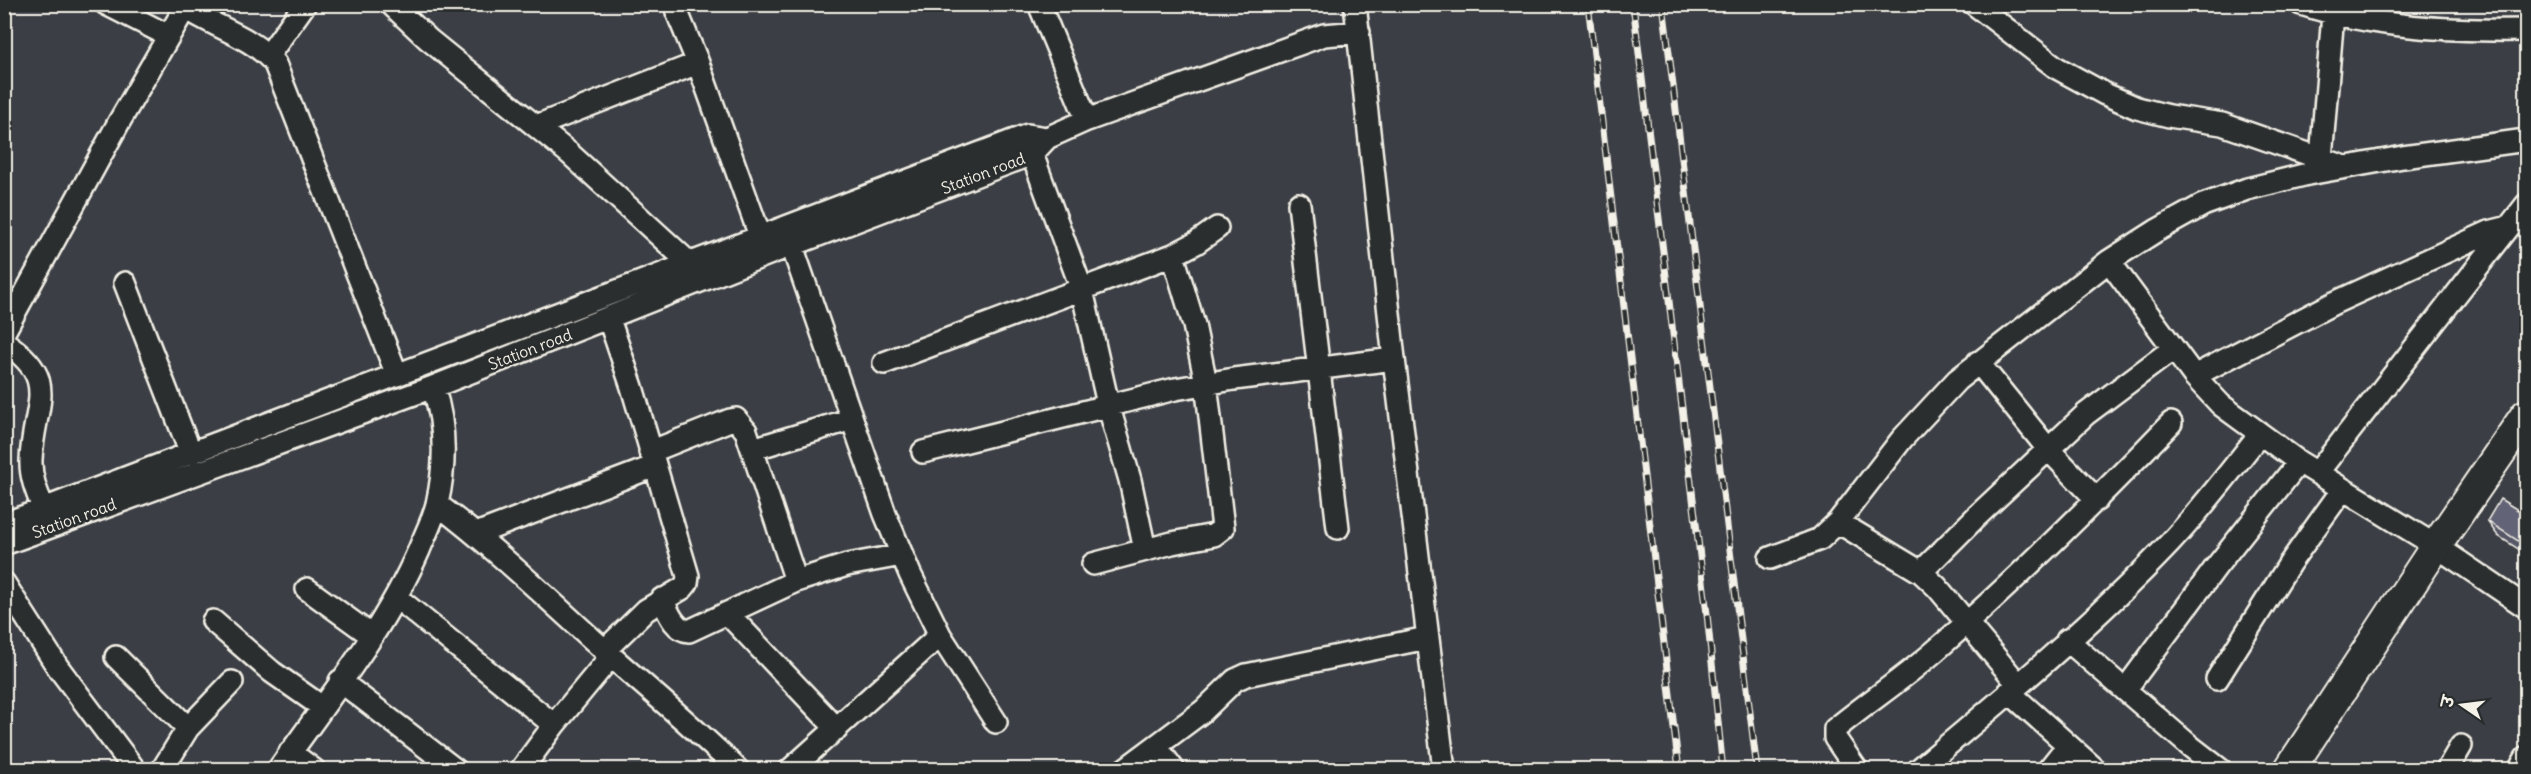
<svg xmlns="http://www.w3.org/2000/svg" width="2531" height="774" viewBox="0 0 2531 774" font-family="Delius,'Playpen Sans Deva',sans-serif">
  <rect width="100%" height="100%" fill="#3b3e44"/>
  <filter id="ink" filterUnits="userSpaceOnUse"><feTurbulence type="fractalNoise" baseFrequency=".0167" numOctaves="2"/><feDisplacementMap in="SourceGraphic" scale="12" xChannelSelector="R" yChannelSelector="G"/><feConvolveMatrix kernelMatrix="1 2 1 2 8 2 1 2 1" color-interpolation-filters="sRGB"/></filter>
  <g filter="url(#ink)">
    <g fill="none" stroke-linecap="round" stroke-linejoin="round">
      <defs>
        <path id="street" d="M106,4L169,36
          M180,4C209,26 252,35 275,64L397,375
          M391,4L428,39L569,153L697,270
          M676,4L677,12L698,63L760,236
          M1039,4L1087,120
          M1355,4L1394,359L1444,770
          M1974,4L2057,68L2105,94L2137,108L2169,116L2222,124L2345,167
          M2301,4C2375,28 2450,31 2526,30
          M268,56L305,4
          M536,126L698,63
          M1032,154L1082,290L1108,404L1130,480L1145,550
          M2321,158L2333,14L2336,4
          M1299,204L1338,528
          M792,246L885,514L910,574L940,635L996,722
          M2109,261L2194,376L2221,405L2299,462L2436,546L2526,607
          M125,283L191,454
          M4,332L119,122L185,8
          M4,342C62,380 33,404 31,460C30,481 41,501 48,521
          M1978,362L2048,449L2097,500
          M884,363L1173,255L1196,243L1217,228
          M2194,376L2334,303L2489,232L2509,227
          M753,449L852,419
          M650,452L730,420L736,419L746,431L796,581
          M923,452L1175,389L1234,379L1394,359
          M2317,473L2526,205
          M437,504C499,551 554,605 612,657C654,694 697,730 738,770
          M1838,522L1921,572L1937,587L2018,684
          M4,524L1028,135L1047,138
          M476,534L655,466
          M4,544L433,387L766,255L1032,154L1047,138L1087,120L1324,35L1359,32
          M1770,558L1820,539L1838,522L1902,439L1957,380L2109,261L2156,231L2203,205L2247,189L2308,174L2403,157L2526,140
          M1093,564L1172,543L1214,535L1223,528L1206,383L1194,325L1173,255
          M1921,572L1976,517L2086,414L2173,349
          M4,583L57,666L135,770
          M307,589L372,636
          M396,597L554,725
          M662,599C668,611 674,630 689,631L796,581L847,565L902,555
          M727,613L837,729
          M213,621L272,672L322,707
          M2067,640L2190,746L2221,770
          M605,650L646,610L683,588L687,583L688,576L632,387L609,319
          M116,657L188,728
          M2217,679L2290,563L2343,489
          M340,681L456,770
          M2125,690L2216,567L2299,462
          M2009,692L2096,770
          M1156,746L1174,770
          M290,752L314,770
          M162,770L188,728L232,682
          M278,770C328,699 384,630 419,550C425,535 433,520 437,504C446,464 446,425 433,387
          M521,770L554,725L611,656
          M790,770L940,635
          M1124,770L1203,711L1235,680L1246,675L1427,638
          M1857,770L1835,738V729C1868,702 1903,679 1935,651C2018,579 2095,502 2171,423
          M1918,770C2003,699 2093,624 2169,544C2201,510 2230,472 2259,435
          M2048,770L2068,745
          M2447,770L2461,746
          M2519,770L2526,758"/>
        <path id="secondary" d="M2289,770L2436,546L2526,415"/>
      </defs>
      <use href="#street" stroke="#f4f1e8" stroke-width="26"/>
      <use href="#secondary" stroke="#f4f1e8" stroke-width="34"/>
      <use href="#street" stroke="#2a2d2e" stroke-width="21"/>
      <use href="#secondary" stroke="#2a2d2e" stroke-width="30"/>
      <defs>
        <path id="rail" d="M1588,4L1679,770
          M1633,4L1707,614L1723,770
          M1663,4L1757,770"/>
      </defs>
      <use href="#rail" stroke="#f4f1e8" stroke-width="7"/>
      <use href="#rail" stroke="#2a2d2e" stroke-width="4.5" stroke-dasharray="14" stroke-linecap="butt"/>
    </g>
    <path fill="#555666" stroke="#f4f1e8" stroke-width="1.5" d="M2526,515V554L2498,536L2487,521Z"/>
    <path fill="#636477" stroke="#f4f1e8" stroke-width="1.5" d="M2500,499L2526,515V546L2487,521Z"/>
  </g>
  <g text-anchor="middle" stroke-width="4.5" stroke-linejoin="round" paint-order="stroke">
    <g font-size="16" fill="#f4f1e8" stroke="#2a2d2e">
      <text transform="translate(983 173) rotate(-21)" y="6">Station road</text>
      <text transform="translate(530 349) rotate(-21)" y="6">Station road</text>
      <text transform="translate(74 518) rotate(-20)" y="6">Station road</text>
    </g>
  </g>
  <rect width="2531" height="774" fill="none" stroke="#2a2d2e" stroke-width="24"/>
  <rect x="12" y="12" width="2507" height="750" fill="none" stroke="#f4f1e8" stroke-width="2" filter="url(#ink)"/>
  <g transform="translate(2462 705) rotate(284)" stroke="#2a2d2e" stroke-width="4.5" paint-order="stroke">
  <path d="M0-4.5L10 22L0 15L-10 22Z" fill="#f4f1e8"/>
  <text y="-9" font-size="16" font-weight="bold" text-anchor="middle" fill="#f4f1e8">उ</text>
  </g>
</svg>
